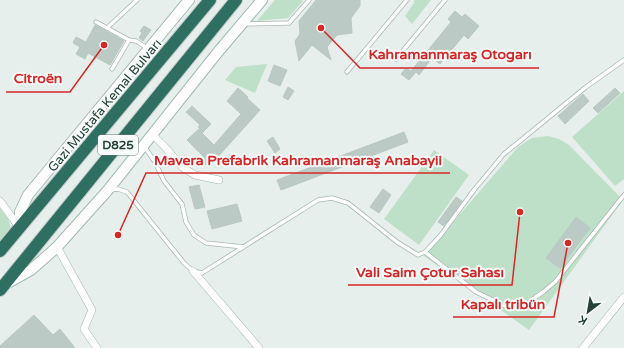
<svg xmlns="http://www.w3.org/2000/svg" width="624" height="348" viewBox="0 0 624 348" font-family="'Varela Round',sans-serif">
  <rect width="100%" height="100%" fill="#e6efeb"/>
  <path fill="#bfe0c8" d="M275,0H301L303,1L288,18L257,21Z
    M414,0H431L412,24L405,16L414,3Z
    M267,64L255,93L225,80L236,67Z
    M624,91V179L615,186L572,137Z
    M548,136L559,139L569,145L623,200L529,330L424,256L518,147L532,138Z
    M434,150L469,175L419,245L384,219Z
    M0,208L8,218L12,232L0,248Z"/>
  <path fill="#bbcac4" stroke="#b8c9c2" d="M316,0H360V6L351,18L352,33L337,35L327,47L331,60L312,45L299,61L295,41L300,34L299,21Z
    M455,11L462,17L465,14L479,26L468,39L464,35L440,64L432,58L419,75L416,72L409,80L401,74L406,68L411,71L451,22L448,19Z
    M95,25L124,41L110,65L88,53L85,59L76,54L80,47L73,43L76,37L86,42Z
    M144,26L151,30L143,41L139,38L142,33L140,31Z
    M274,65L287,70L280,86L268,81Z
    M288,87L294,91L288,100L283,97Z
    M238,88L248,97L247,98L260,110L215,160L212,158L206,165L200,160L203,156L187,140L200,128L198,127L200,125L186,112L192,106L211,124L202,133L214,145L241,114L227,101Z
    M615,88L620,93L598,113L593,108Z
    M583,94L589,101L565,124L558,116Z
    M404,132L408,142L281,190L277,180Z
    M273,137L280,149L275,153L267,141Z
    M199,185L205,207L195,209L189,187Z
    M383,189L391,195L379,213L370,207Z
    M456,197L462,201L444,226L438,222Z
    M237,204L242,221L212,229L207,211Z
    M576,217L590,228L560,268L546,258Z
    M34,315L53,335L60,329L75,348H0V346Z"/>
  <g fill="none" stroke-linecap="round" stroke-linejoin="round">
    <defs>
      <path id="lane" d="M96,22L129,40L136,41L147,48
        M245,24L289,23L309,0
        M107,28L137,0
        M396,59L445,0
        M112,69L129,40
        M347,72L407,0
        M144,146L155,162L164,181L182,204L186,222L194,235L206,243L244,247
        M111,190L118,189L127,192L184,263L193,271L202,273L318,200L332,198L348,203L397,242L418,255L425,252L476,292L505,306L526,304L543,292L555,282L624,195
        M425,252L440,236L474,190L504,154L586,87L624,60"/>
      <path id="street" d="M152,134L165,147L182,167L195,175L219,180
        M0,201L19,227
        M57,247L92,310L84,329L97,348
        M193,271L259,348
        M583,348L624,297"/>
      <path id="secondary" d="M19,228L20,212L28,195L189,0
        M6,284L31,270L57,247L108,190L218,52L262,0"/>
      <path id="highway" d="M0,251L210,0
        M0,290L236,0"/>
    </defs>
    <use href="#lane" stroke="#a8b8b2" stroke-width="5"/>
    <use href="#street" stroke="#a8b8b2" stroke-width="8"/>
    <use href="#secondary" stroke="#a4bbb3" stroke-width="12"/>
    <use href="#highway" stroke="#c2cac8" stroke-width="14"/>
    <use href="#lane" stroke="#fff" stroke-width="3.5"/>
    <use href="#street" stroke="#fff" stroke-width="7"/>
    <use href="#secondary" stroke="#fff" stroke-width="10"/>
    <use href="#highway" stroke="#2f6f62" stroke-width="12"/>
  </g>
  <g text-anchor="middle" stroke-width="4" stroke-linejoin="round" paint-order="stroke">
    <rect fill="#f7fbf9" stroke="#637a73" stroke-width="1" x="98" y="135" width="40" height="20" rx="3"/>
    <g font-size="12" font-weight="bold" fill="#24423a">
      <text x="118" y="149">D825</text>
    </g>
    <g font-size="13" fill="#24423a" stroke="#f7fbf9">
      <text transform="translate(104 105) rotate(-50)" y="5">Gazi Mustafa Kemal Bulvarı</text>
    </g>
  </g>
  <path fill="none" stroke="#d62828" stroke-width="1.5" d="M321 28L360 68H539M104 45L70 92H6M118 235L146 173H450M520 212L512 285H348M568 243L554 317H453"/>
  <g fill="#d62828" stroke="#f7fbf9" stroke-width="1.5">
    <circle cx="321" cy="28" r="4"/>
    <circle cx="104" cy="45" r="4"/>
    <circle cx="118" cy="235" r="4"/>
    <circle cx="520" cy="212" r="4"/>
    <circle cx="568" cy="243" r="4"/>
  </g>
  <g font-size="14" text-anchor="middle" font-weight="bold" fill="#d62828" stroke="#f7fbf9" stroke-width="4" stroke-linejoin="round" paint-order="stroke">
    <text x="450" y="59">Kahramanmaraş Otogarı</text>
    <text x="38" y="83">Citroën</text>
    <text x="298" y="165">Mavera Prefabrik Kahramanmaraş Anabayii</text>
    <text x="430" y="277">Vali Saim Çotur Sahası</text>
    <text x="503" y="309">Kapalı tribün</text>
  </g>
  <g transform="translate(588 312) rotate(211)" stroke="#f7fbf9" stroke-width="3" paint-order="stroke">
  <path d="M0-3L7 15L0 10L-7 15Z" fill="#24423a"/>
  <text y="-6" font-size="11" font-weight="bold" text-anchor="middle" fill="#24423a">K</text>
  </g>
</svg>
